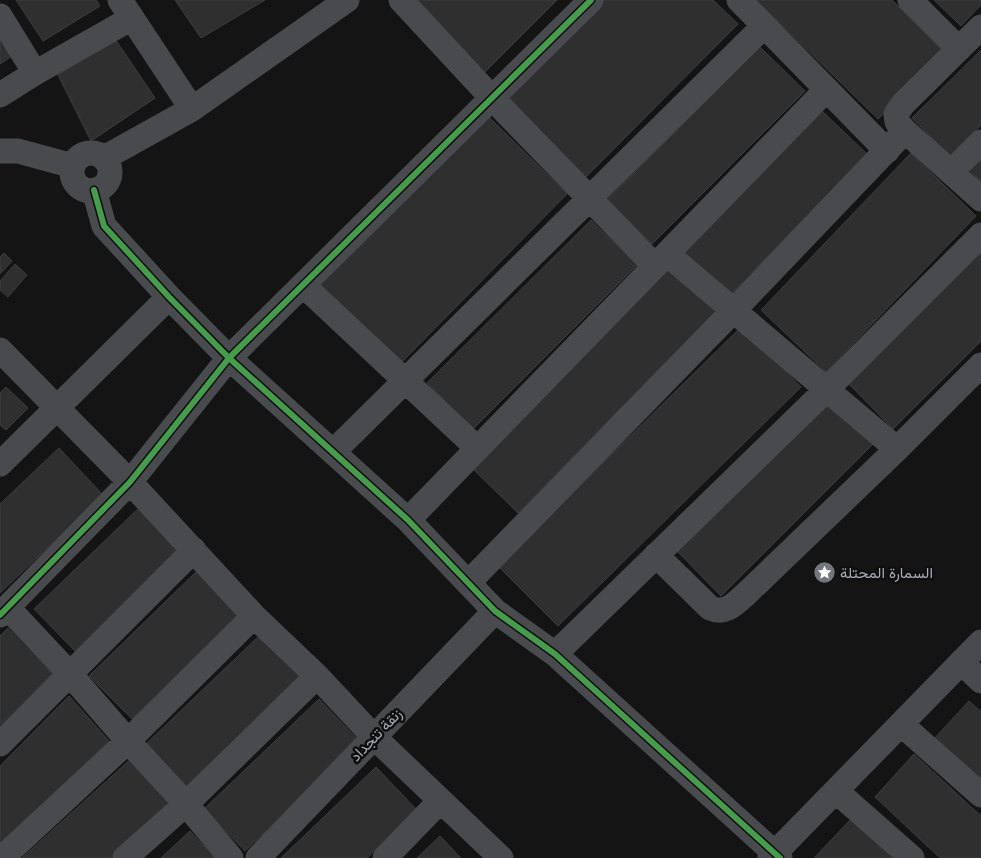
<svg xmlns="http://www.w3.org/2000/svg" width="981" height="858" viewBox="0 0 981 858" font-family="'PT Sans',Vazirmatn,sans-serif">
  <rect width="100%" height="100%" fill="#141415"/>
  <path fill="#2f2f30" stroke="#3d3e41" d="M16,0H96L100,6L43,41Z
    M175,0H265L201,38Z
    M415,0H557L484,73Z
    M598,0H713L738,24L584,179L501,97Z
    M756,0H892L946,54L878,119Z
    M934,0H981V5L961,26Z
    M0,30L15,54L0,64Z
    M115,39L155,98L91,141L58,75Z
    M760,47L805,91L652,244L607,200Z
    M981,50V125L950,156L912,118Z
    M821,110L867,154L728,297L683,253Z
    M486,114L567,194L399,365L318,285Z
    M911,153L976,216L826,372L761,310Z
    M981,153V182L966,167Z
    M591,220L637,265L473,429L427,383Z
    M981,252V341L893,429L849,384Z
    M4,253L12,261L0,274V257Z
    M15,264L27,275L8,297L0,290V281Z
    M671,266L717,310L518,513L473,469Z
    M742,326L801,387L558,626L498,566Z
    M6,387L28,408L6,430L0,425V393Z
    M830,398L874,443L721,596L677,551Z
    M59,448L103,495L0,593V504Z
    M142,505L184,548L77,653L34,609Z
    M197,571L239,614L132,719L89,676Z
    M8,628L52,674L0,725V636Z
    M260,635L301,678L186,787L146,744Z
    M69,696L110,742L0,845V766Z
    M319,699L360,742L245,851L204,809Z
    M969,701L981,712V783L933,740Z
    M914,754L981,816V858H940L875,797Z
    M134,756L175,800L111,858H22Z
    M376,767L417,810L367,858H281Z
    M851,819L892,858H814Z
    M190,831L215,858H161Z
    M440,836L461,858H417Z"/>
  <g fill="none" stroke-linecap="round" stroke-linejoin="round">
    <path stroke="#494a4d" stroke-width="25" d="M120,0L192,109
      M401,0L492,98L655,266
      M739,0L887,151
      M910,0L959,49
      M0,16L35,73L0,95
      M981,27L903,104L896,114L897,122L905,131L981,199
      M35,73L132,18
      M0,151H18L73,166
      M72 172a19 19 0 1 1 38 0a19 19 0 1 1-38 0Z
      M104,158L192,109L347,0
      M951,172L981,142
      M94,190L104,226L169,297L229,358L408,520L495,611L555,654L780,858
      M667,254L897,449
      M303,285L477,448
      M0,350L130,482L254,616L317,676L374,737L501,858
      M333,452L764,26
      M0,464L169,297
      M408,520L826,90
      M656,555L710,608C725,615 735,604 746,594L897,449L981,365
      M468,583L734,310L905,131
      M8,608L69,673L128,741L186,804L231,858
      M0,615L130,482L229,358L591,0
      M555,654L827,389L981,235
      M961,662L981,681
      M901,724L981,795
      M0,744L194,550
      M836,791L912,858
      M2,858L128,741L254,616
      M125,858L186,804L317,676
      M258,858L495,611
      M385,858L440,801
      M770,858L981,642"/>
    <defs>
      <path id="cycleway" d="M94,190L104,226L169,297L229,358L408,520L495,611L555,654L780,858
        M0,615L130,482L229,358L591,0"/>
    </defs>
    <use href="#cycleway" stroke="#0f0f10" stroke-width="9"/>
    <use href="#cycleway" stroke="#469c4c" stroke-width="6"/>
  </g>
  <defs>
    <symbol id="sight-disc" viewBox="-11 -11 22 22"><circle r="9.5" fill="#73767d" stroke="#0f0f10"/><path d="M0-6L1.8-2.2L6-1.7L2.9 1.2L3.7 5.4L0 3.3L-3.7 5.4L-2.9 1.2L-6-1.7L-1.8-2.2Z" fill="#fff"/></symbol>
  </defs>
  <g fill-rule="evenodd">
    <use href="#sight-disc" x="812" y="560" width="25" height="25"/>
  </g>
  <g text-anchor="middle" stroke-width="5" stroke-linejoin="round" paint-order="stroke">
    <g font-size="15" fill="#a6abb5" stroke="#0f0f10" text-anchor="start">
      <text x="840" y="578">السمارة المحتلة</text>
    </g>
    <g font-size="15" fill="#a6abb5" stroke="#0f0f10">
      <text transform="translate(376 735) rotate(-46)" y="5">زنقة تنجداد</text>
    </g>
  </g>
</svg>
